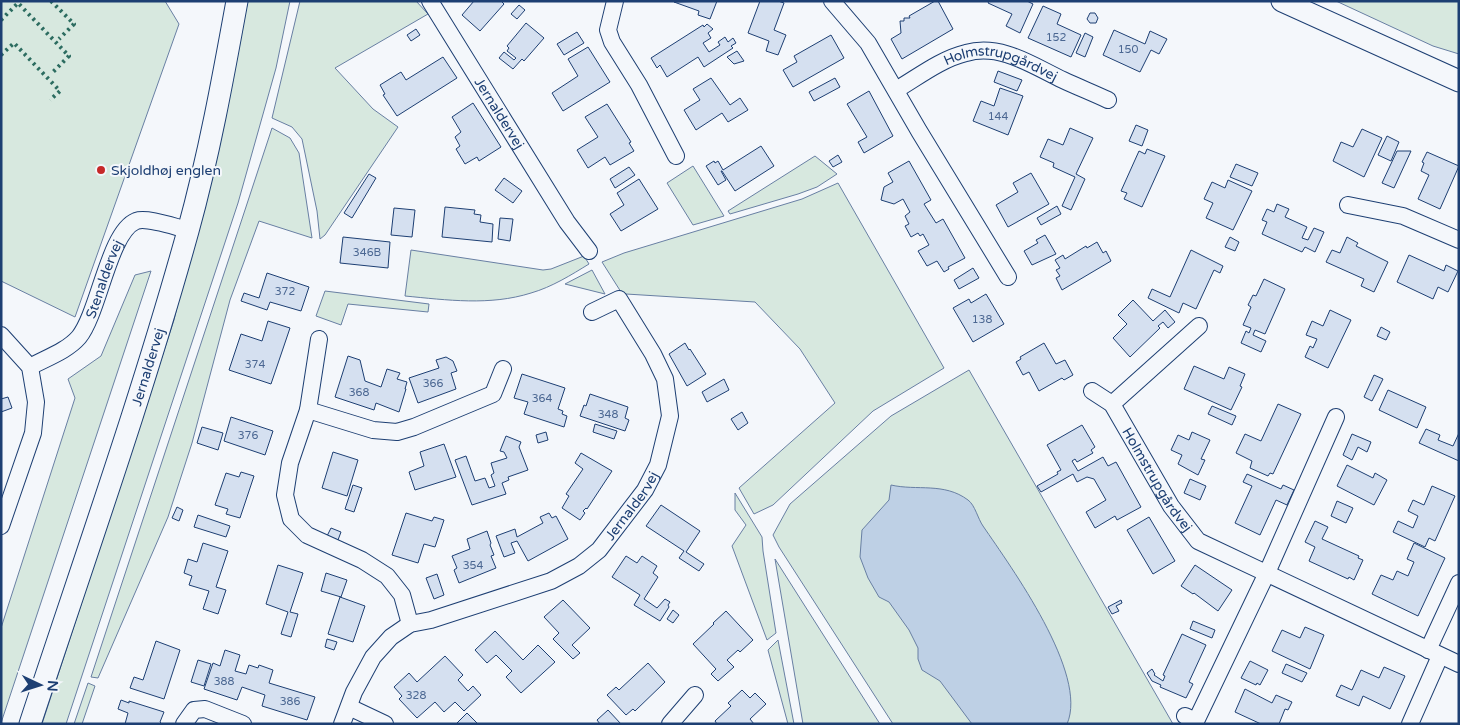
<svg xmlns="http://www.w3.org/2000/svg" width="1460" height="725" viewBox="0 0 1460 725" font-family="'Varela Round',sans-serif">
  <rect width="100%" height="100%" fill="#f4f7fb"/>
  <path fill="#d7e8df" stroke="#687fa3" d="M1,1H165L179,24L75,317L1,281Z
    M248,1H290L276,68L238,203L66,724H42L174,320Z
    M300,1H416L428,14L335,68L373,109L398,127L325,235L320,239L317,211L302,139L292,127L272,118Z
    M1336,1H1459V54L1433,46Z
    M272,128L290,138L299,153L312,238L259,221L230,300L192,443L168,517L98,678L91,677Z
    M815,156L837,174L817,187L798,194L730,214L728,211Z
    M693,166L724,216L693,225L667,183Z
    M838,183L944,368L873,411L773,505L754,514L739,488L835,403L800,349L755,302L626,294L621,292L602,262L624,253L802,199Z
    M411,250L543,270L551,269L584,256L589,264C571,275 552,287 531,293C490,306 447,300 405,296Z
    M592,270L605,294L565,284Z
    M151,271L1,723V628L75,398L68,379L101,356L135,275Z
    M325,291L429,304L428,312L348,304L341,325L316,316Z
    M969,370L1173,724H893L779,547L773,535L790,504L891,416Z
    M735,493L762,537L763,551L776,633L767,640L732,546L746,525L735,510Z
    M775,559L880,724H803Z
    M778,640L794,724H788L768,650Z
    M88,683L95,686L82,724H74Z"/>
  <path fill="#bed0e5" stroke="#687fa3" d="M891,485C917,491 944,482 968,500C975,505 978,519 983,526C1011,567 1089,674 1067,724H972L940,681L922,670L918,659V648L909,630L889,602L879,597L868,578L860,557L862,530L889,500Z"/>
  <path fill="#d5e0f0" stroke="#1d3f73" d="M474,1H501L504,4L480,31L462,15Z
    M717,1L710,19L698,15L699,11L674,2Z
    M760,1H778L784,3L774,30L786,35L778,55L766,51L769,41L748,33Z
    M935,1H938L953,29L902,59L891,39L901,33L900,21H904V18H910L909,16Z
    M989,1H1027L1033,4L1020,33L1006,26L1012,14L988,3Z
    M519,5L525,10L517,19L511,14Z
    M1043,6L1061,14L1057,24L1081,35L1071,57L1028,38Z
    M1090,13H1095L1098,18L1096,23H1090L1087,19Z
    M526,23L544,38L524,61L522,59L513,69L499,58L504,52L514,60L516,58L507,51L509,48L507,46Z
    M707,24L713,29L708,33L711,38L703,43L709,52L720,45L718,42L725,37L728,42L733,38L736,43L731,46L733,48L704,67L698,57L667,77L660,65L657,68L651,58L703,25L704,27Z
    M416,29L420,35L411,41L407,35Z
    M1114,30L1145,44L1150,31L1167,39L1159,54L1151,50L1140,72L1103,55Z
    M577,32L584,43L564,55L557,44Z
    M1085,33L1093,37L1085,57L1076,53Z
    M831,35L844,58L793,87L783,70L797,62L794,56Z
    M588,47L610,82L563,111L552,93L578,76L568,59Z
    M737,51L744,61L734,64L727,57Z
    M443,57L457,78L397,116L383,95L385,94L380,85L401,72L406,80Z
    M998,71L1022,80L1017,91L994,82Z
    M711,78L730,105L740,98L748,110L728,122L722,113L696,130L684,110L700,100L693,89Z
    M835,78L840,87L814,101L809,92Z
    M1000,88L1023,96L1008,135L973,121L981,101L994,106Z
    M869,91L893,136L864,153L858,142L867,137L847,104Z
    M473,103L501,147L479,161L477,157L465,164L456,149L460,146L455,137L461,132L452,117Z
    M607,104L631,142L629,143L634,151L610,165L605,157L588,168L577,150L598,137L585,117Z
    M1136,125L1148,130L1142,146L1129,141Z
    M1070,128L1093,138L1076,174L1085,179L1071,210L1062,206L1075,177L1053,167L1054,163L1040,157L1048,139L1063,145Z
    M1362,129L1382,138L1364,177L1333,161L1341,142L1353,147Z
    M1387,136L1399,142L1391,161L1378,155Z
    M761,146L774,166L735,191L722,171H721L726,180L718,185L706,166L714,161L715,163L718,161L723,170Z
    M1147,149L1165,156L1142,207L1124,199L1127,193L1121,191L1139,151L1145,154Z
    M1397,151H1411L1394,188L1382,183Z
    M1427,152L1459,166L1440,209L1418,199L1429,175L1421,171L1424,163L1422,162Z
    M838,155L842,162L833,167L829,161Z
    M909,161L931,200L924,204L936,223L943,219L965,258L948,267L949,269L944,272L937,261L927,266L918,251L929,245L923,234L920,236L918,233L911,237L905,226L909,224L905,216L910,212L903,199L894,204L881,200L884,187L893,182L888,173Z
    M1236,164L1258,173L1252,186L1230,177Z
    M629,167L635,175L615,188L610,179Z
    M1031,173L1049,204L1008,227L996,205L1018,192L1013,183Z
    M369,174L376,178L352,218L344,213Z
    M504,178L522,191L513,203L495,190Z
    M639,179L658,209L621,231L610,214L624,205L617,193Z
    M1228,180L1252,191L1233,230L1206,218L1213,203L1204,199L1212,182L1225,188Z
    M1277,204L1289,209L1285,217L1307,227L1302,238L1308,240L1314,228L1324,232L1315,252L1305,247L1302,252L1262,234L1267,222L1262,220L1267,209L1274,212Z
    M1057,206L1061,214L1041,225L1037,218Z
    M445,207L475,210L474,214L481,215L480,222L493,224L492,242L442,237Z
    M394,208L415,210L412,237L391,235Z
    M500,218L513,219L510,241L498,239Z
    M1045,235L1056,254L1032,265L1024,251L1038,243L1036,240Z
    M343,237L390,242L388,268L340,263Z
    M1230,237L1239,242L1235,251L1225,247Z
    M1347,237L1358,243L1356,246L1388,262L1374,292L1361,286L1364,279L1326,262L1332,250L1340,253Z
    M1097,242L1103,253L1106,251L1111,261L1062,290L1056,278L1060,276L1056,270L1060,268L1055,260L1063,255L1065,259L1086,246L1087,248Z
    M1191,250L1223,266L1220,273L1214,270L1196,309L1183,303L1179,313L1148,298L1152,289L1170,297Z
    M1409,255L1444,271L1446,265L1458,271L1448,292L1438,287L1433,299L1397,282Z
    M973,268L979,278L959,289L954,280Z
    M267,273L309,287L301,311L270,302L267,310L241,301L244,293L259,298Z
    M1264,279L1285,289L1265,334L1255,330L1253,335L1266,341L1261,352L1241,343L1246,331L1249,333L1251,328L1243,325L1251,307L1248,305L1253,295L1256,296Z
    M986,294L1004,324L973,342L953,308L969,299L971,303Z
    M1133,300L1153,321L1165,310L1175,322L1168,328L1163,322L1158,326L1160,328L1130,357L1113,338L1127,324L1118,315Z
    M1330,310L1351,320L1328,368L1305,357L1310,346L1313,348L1317,339L1306,335L1312,321L1323,326Z
    M268,321L290,328L271,384L229,370L241,334L262,341Z
    M1381,327L1390,332L1386,340L1377,336Z
    M685,343L689,350L690,349L706,374L687,386L669,354Z
    M1044,343L1056,364L1065,360L1073,375L1064,380L1062,378L1039,391L1029,372L1023,375L1016,362L1021,359L1020,357Z
    M348,356L360,360L365,381L381,387L387,369L400,373L397,379L407,382L405,389H406L399,412L376,403L374,410L335,397Z
    M446,357L453,361L457,371L451,373L456,389L418,403L409,378L439,368L436,360Z
    M1194,366L1224,379L1229,367L1245,374L1240,386L1242,387L1231,410L1184,389Z
    M522,374L565,388L558,409L563,411L562,414L567,416L564,427L524,414L528,402L514,398Z
    M1374,375L1383,379L1372,401L1364,397Z
    M724,379L729,390L707,402L702,392Z
    M1388,390L1426,407L1417,428L1379,410Z
    M590,394L628,407L625,418L629,420L625,431L580,416L584,405L586,406Z
    M8,397L12,408L1,412V399Z
    M1278,404L1301,414L1273,474L1270,473L1268,476L1250,468L1252,461L1236,453L1245,434L1261,441Z
    M1212,406L1236,416L1232,425L1208,414Z
    M742,412L748,423L738,430L731,419Z
    M231,417L273,431L265,455L224,441Z
    M595,424L617,431L614,439L593,432Z
    M1082,425L1095,447L1091,450L1093,453L1077,462L1075,459L1072,461L1078,471L1103,457L1108,466L1116,462L1141,507L1117,520L1115,516L1095,528L1086,512L1106,500L1094,479L1087,477L1077,482L1073,474L1041,492L1037,486L1058,474L1057,472L1061,470L1047,445Z
    M202,427L223,433L218,450L197,443Z
    M1426,429L1440,435L1438,440L1453,446L1459,433V461L1419,443Z
    M546,432L548,440L538,443L536,435Z
    M1192,432L1210,440L1201,459L1205,460L1198,475L1178,464L1182,455L1171,450L1178,435L1189,440Z
    M1352,434L1371,442L1367,452L1358,447L1352,460L1343,455Z
    M506,436L521,442L519,447L528,470L508,477L509,480L502,483L506,494L472,505L455,460L466,456L475,481L485,478L489,488L495,486L491,475L494,473L491,463L507,458L504,452L500,451Z
    M444,444L456,477L415,490L409,472L424,466L420,452Z
    M333,452L358,460L347,496L322,488Z
    M581,453L612,471L587,509L586,508L583,511L585,513L580,520L562,508L569,496L566,494L583,469L575,463Z
    M1347,465L1373,478L1375,473L1387,480L1374,505L1337,486Z
    M241,472L254,476L240,518L226,514L228,509L215,505L226,473L239,477Z
    M1247,474L1281,489L1283,485L1294,490L1287,505L1276,500L1260,535L1235,523L1252,486L1243,482Z
    M1190,479L1206,486L1200,500L1184,493Z
    M353,485L362,488L354,512L345,509Z
    M1432,486L1455,496L1435,541L1429,538L1425,547L1393,532L1398,521L1413,528L1418,516L1408,511L1413,500L1424,505Z
    M1337,501L1353,508L1346,523L1331,516Z
    M661,505L700,531L686,552L704,564L699,571L679,558L684,551L646,526Z
    M177,507L183,510L179,521L172,518Z
    M406,513L432,521L434,517L444,520L435,547L424,544L418,563L392,555Z
    M549,513L552,518L556,516L568,539L528,561L517,541L511,543L515,553L504,557L496,536L515,529L517,537L543,523L540,517Z
    M198,515L230,526L226,537L194,527Z
    M1149,517L1175,561L1153,574L1127,530Z
    M1315,521L1328,527L1322,539L1359,556L1358,558L1363,560L1354,580L1349,577L1348,579L1309,561L1315,547L1305,542Z
    M331,528L341,532L338,540L327,536Z
    M487,531L491,543L490,545L494,555L491,556L496,568L459,583L454,570L457,568L452,556L470,549L467,539Z
    M203,543L228,551L216,587L226,590L218,614L203,609L209,591L189,585L192,576L184,573L188,559L197,562Z
    M1414,543L1445,558L1418,616L1372,594L1381,575L1393,580L1397,571L1408,576L1414,562L1407,559Z
    M626,556L637,563L642,556L657,566L653,573L658,577L644,599L657,608L665,599L670,602L668,605L669,607L660,621L634,605L640,595L612,577Z
    M278,565L303,573L290,612L298,614L291,637L281,634L288,612L266,604Z
    M1195,565L1232,590L1218,611L1194,593L1193,594L1181,586Z
    M326,573L347,580L341,597L321,591Z
    M437,574L444,595L434,599L426,578Z
    M340,597L365,606L353,642L328,634Z
    M563,600L590,628L572,645L580,653L573,659L553,639L559,633L544,617Z
    M1121,600L1122,603L1116,606L1119,611L1112,614L1108,607Z
    M673,610L679,615L673,623L667,619Z
    M726,611L753,640L740,652L738,650L727,660L734,667L718,681L711,674L716,669L693,644L714,624L713,623Z
    M1193,621L1215,630L1212,638L1190,629Z
    M1305,627L1324,635L1310,669L1272,651L1282,630L1300,638Z
    M495,631L523,660L538,645L555,662L521,693L506,677L512,671L496,655L487,663L475,650Z
    M1182,634L1206,645L1189,682L1193,684L1186,698L1160,687L1161,685L1152,681L1147,673L1152,669L1155,674L1154,675L1163,681L1165,676L1163,675Z
    M327,639L337,642L334,650L325,647Z
    M156,641L180,650L164,699L130,688L134,677L143,680Z
    M225,650L240,655L235,671L246,674L249,665L258,668L259,665L273,670L269,683L315,697L307,720L262,706L265,695L242,687L237,700L204,689L213,663L220,666Z
    M445,656L463,675L458,680L468,691L473,686L481,695L464,711L455,702L444,712L435,702L417,718L399,699L402,696L394,687L409,673L417,682Z
    M198,660L211,664L204,686L191,682Z
    M1250,661L1268,670L1260,685L1257,683L1256,685L1241,678Z
    M648,663L665,682L635,711L633,709L626,715L607,695L616,687L619,690Z
    M1286,664L1307,673L1302,682L1282,673Z
    M1384,667L1405,676L1390,709L1363,696L1359,706L1336,696L1341,685L1352,690L1361,670L1379,678Z
    M1245,689L1272,703L1276,695L1292,702L1288,710L1285,709L1279,724H1261L1235,712Z
    M742,690L750,698L755,693L766,704L750,719L754,724H717L715,721L731,706L728,703Z
    M121,700L129,703V701L164,712L160,722L162,724H125L128,713L118,709Z
    M608,710L621,724H600L597,720Z
    M467,713L478,724H456Z"/>
  <g fill="none" stroke-linecap="round" stroke-linejoin="round">
    <defs>
      <g id="minor">
        <path id="s1" d="M430,1L567,222L589,251"/>
        <path d="M615,1L608,30L612,42L639,85L676,156"/>
        <path d="M832,1L868,43L919,131L1008,277"/>
        <path id="s2" d="M896,90C918,77 941,59 966,53C1001,43 1033,66 1063,80C1078,87 1093,93 1108,100"/>
        <path d="M1348,205L1403,216L1459,240"/>
        <path d="M1,335L30,367L36,402L33,433L1,526"/>
        <path d="M319,339L308,410L290,463L285,495L291,519L307,535L362,560L387,576L402,595L410,624"/>
        <path id="s3" d="M30,367C46,358 67,351 79,337C99,312 109,232 136,221C147,217 175,227 188,230"/>
        <path id="s4" d="M1092,391L1112,404L1171,506L1198,541L1459,664"/>
        <path d="M1112,404L1199,326"/>
        <path d="M308,410L373,430L397,432L414,427L493,394L503,369"/>
        <path d="M1428,650L1459,583"/>
        <path d="M349,707L385,724"/>
        <path d="M1185,716L1196,721L1266,575L1336,417"/>
        <path d="M184,724L194,710L205,709L243,724"/>
        <path id="s5" d="M342,724L354,692L373,657L391,637L410,624L431,620L551,581L579,566L599,550L645,490L658,465L670,416L665,379L653,354L619,299L592,312"/>
        <path d="M670,724L695,695"/>
        <path d="M1410,724L1440,656"/>
      </g>
      <g id="tertiary">
        <path d="M1282,1L1459,81"/>
        <path id="s6" d="M30,724C84,560 142,397 188,231C209,155 223,78 237,1"/>
      </g>
    </defs>
    <use href="#minor" stroke="#1d3f73" stroke-width="18"/>
    <use href="#tertiary" stroke="#1d3f73" stroke-width="23"/>
    <use href="#minor" stroke="#f4f7fb" stroke-width="16"/>
    <use href="#tertiary" stroke="#f4f7fb" stroke-width="21"/>
    <path stroke="#2c6c60" stroke-width="4" stroke-dasharray="2.5 4" stroke-linecap="butt" d="M51,1L74,24L59,39
      M1,20L18,3L69,56L51,74
      M1,55L14,43L60,91L50,100"/>
  </g>
  <circle fill="#c62828" stroke="#f4f7fb" stroke-width="2" cx="101" cy="170" r="5"/>
  <g text-anchor="middle" stroke-width="4" stroke-linejoin="round" paint-order="stroke">
    <g font-size="11" fill="#4b6792">
      <text x="1056" y="41">152</text>
      <text x="1128" y="53">150</text>
      <text x="998" y="120">144</text>
      <text x="367" y="256">346B</text>
      <text x="285" y="295">372</text>
      <text x="982" y="323">138</text>
      <text x="255" y="368">374</text>
      <text x="433" y="387">366</text>
      <text x="359" y="396">368</text>
      <text x="542" y="402">364</text>
      <text x="608" y="418">348</text>
      <text x="248" y="439">376</text>
      <text x="473" y="569">354</text>
      <text x="224" y="685">388</text>
      <text x="416" y="699">328</text>
      <text x="290" y="705">386</text>
    </g>
    <g font-size="14" fill="#1d3f73" stroke="#f4f7fb">
      <text dy="5" stroke="none"><textPath href="#s2" startOffset="116">Holmstrupgårdvej</textPath></text>
      <text dy="5" stroke="none"><textPath href="#s1" startOffset="132">Jernaldervej</textPath></text>
      <text dy="5" stroke="none"><textPath href="#s3" startOffset="121">Stenaldervej</textPath></text>
      <text dy="5" stroke="none"><textPath href="#s6" startOffset="376">Jernaldervej</textPath></text>
      <text dy="5" stroke="none"><textPath href="#s4" startOffset="112">Holmstrupgårdvej</textPath></text>
      <text dy="5" stroke="none"><textPath href="#s5" startOffset="384">Jernaldervej</textPath></text>
    </g>
    <g font-size="14" fill="#1d3f73" stroke="#f4f7fb" text-anchor="start">
      <text x="111" y="175">Skjoldhøj englen</text>
    </g>
  </g>
  <rect width="1460" height="725" fill="none" stroke="#1d3f73" stroke-width="5"/>
  <g transform="translate(40 685) rotate(94)" stroke="#f4f7fb" stroke-width="4" paint-order="stroke">
  <path d="M0-4L9 19L0 12L-9 19Z" fill="#1d3f73"/>
  <text y="-8" font-size="14" font-weight="bold" text-anchor="middle" fill="#1d3f73">N</text>
  </g>
</svg>
